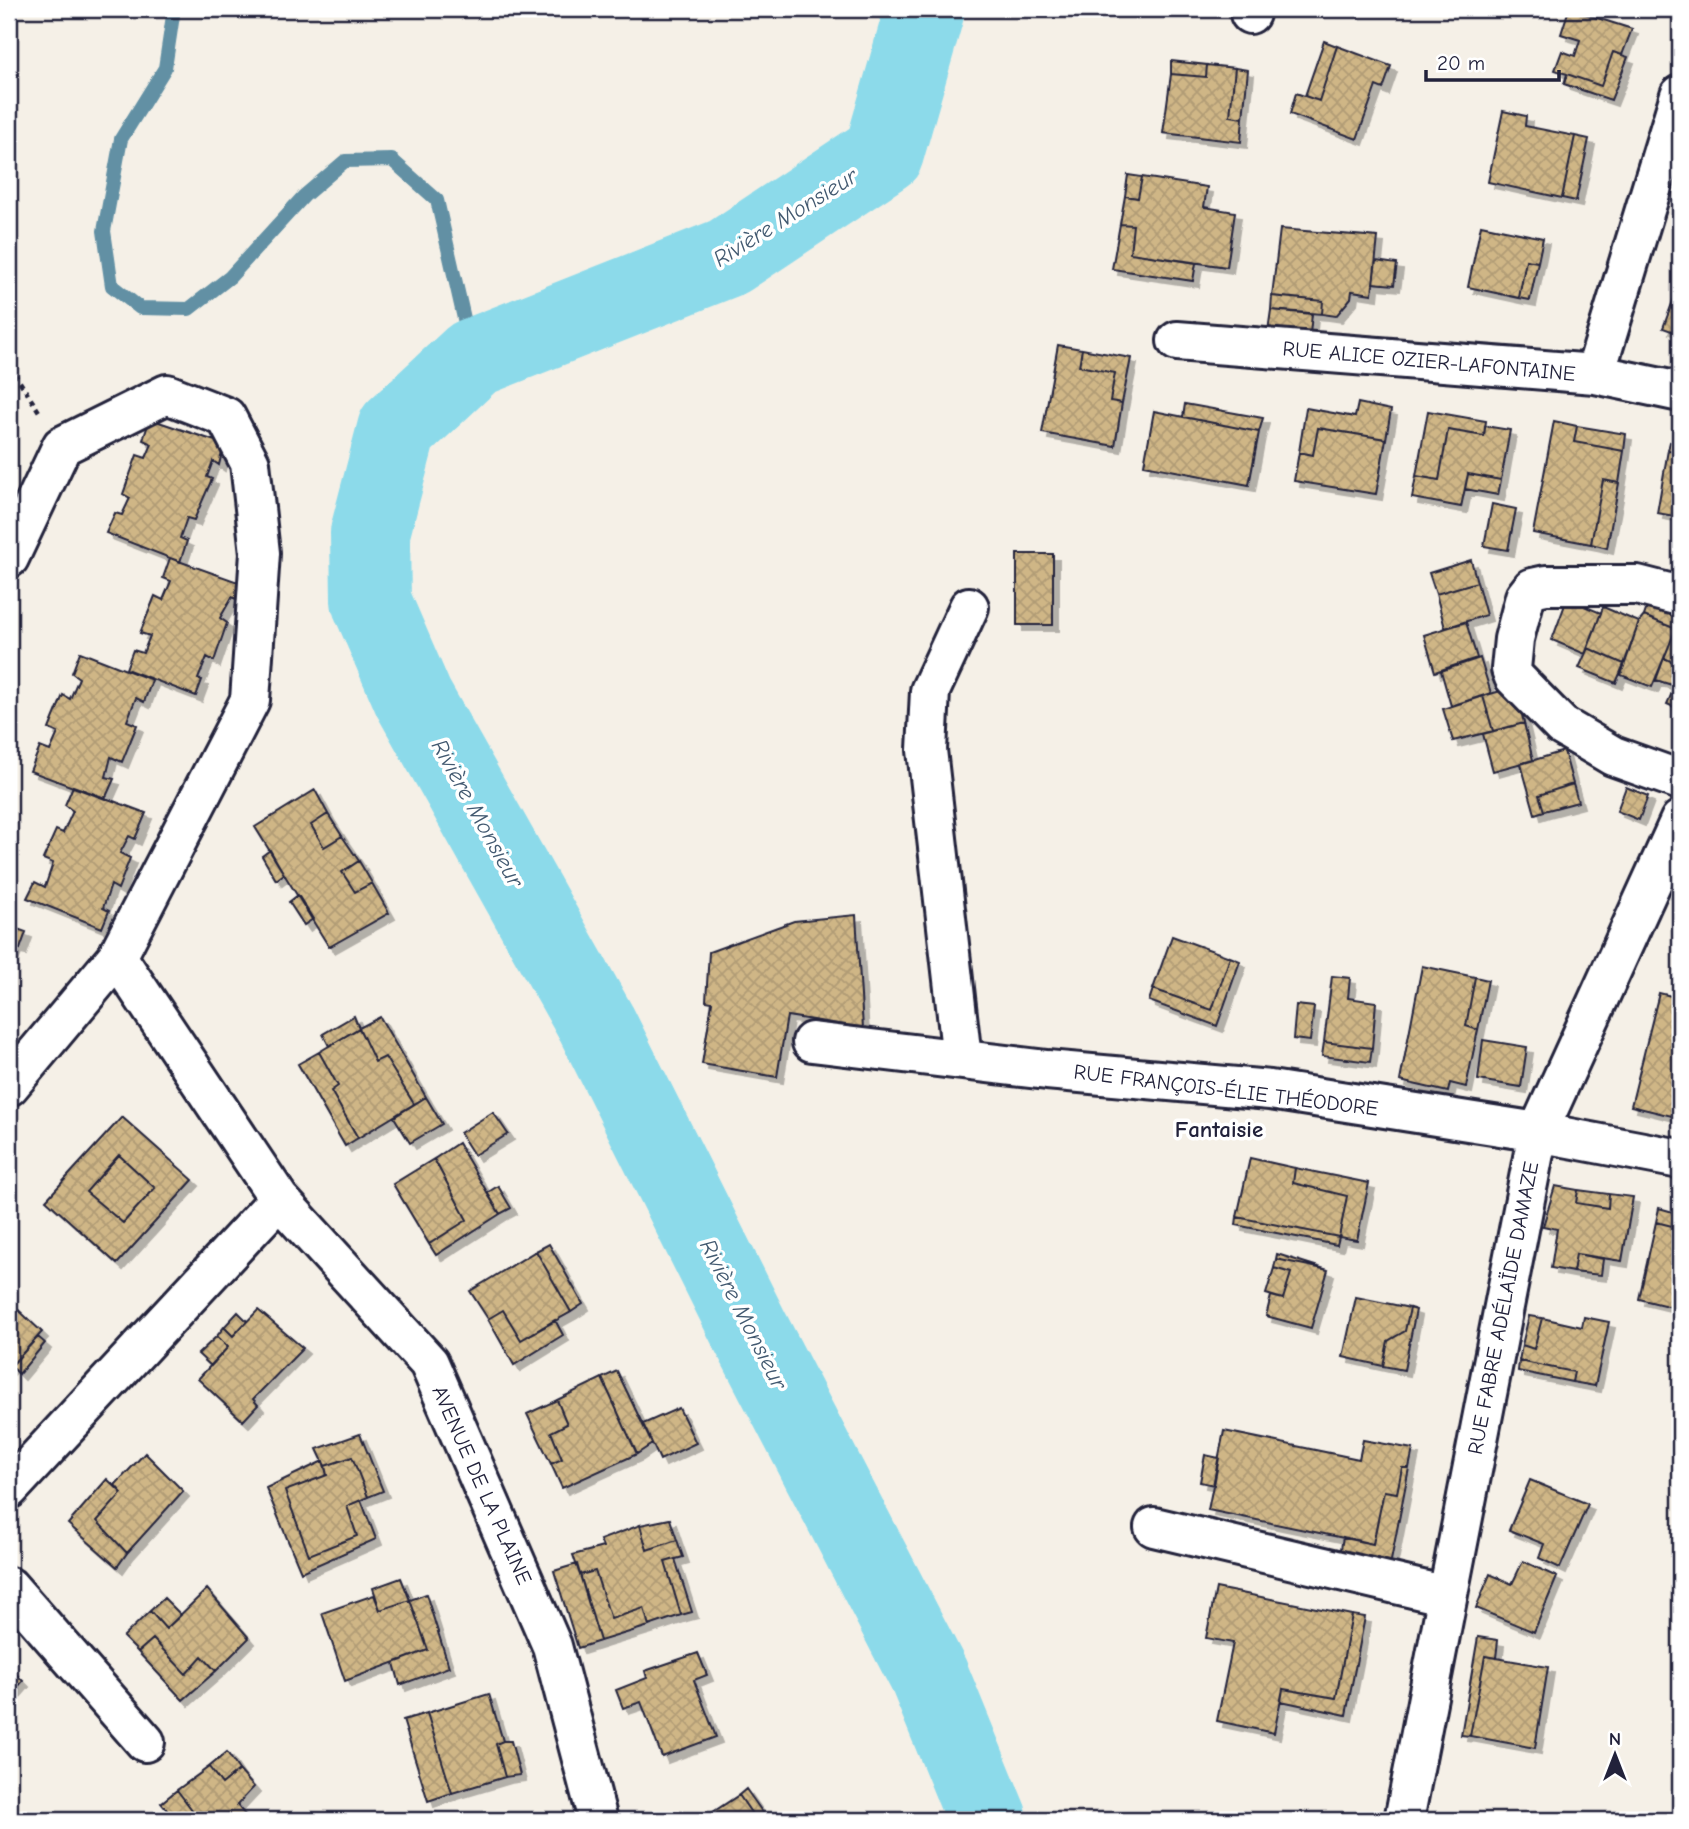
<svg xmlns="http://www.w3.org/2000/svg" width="1689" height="1829" viewBox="0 0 1689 1829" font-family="'Comic Neue',sans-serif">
  <defs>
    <pattern id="building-cross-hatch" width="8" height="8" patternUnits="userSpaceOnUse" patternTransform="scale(1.75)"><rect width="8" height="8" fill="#cfb686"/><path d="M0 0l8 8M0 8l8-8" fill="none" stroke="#b19c75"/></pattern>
    <filter id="shadow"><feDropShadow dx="6" dy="6" stdDeviation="0" flood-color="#0004"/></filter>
  </defs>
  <rect width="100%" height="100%" fill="#f5f0e7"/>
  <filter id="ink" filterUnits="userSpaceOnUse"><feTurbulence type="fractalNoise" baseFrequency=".0143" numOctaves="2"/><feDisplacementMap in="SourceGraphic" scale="14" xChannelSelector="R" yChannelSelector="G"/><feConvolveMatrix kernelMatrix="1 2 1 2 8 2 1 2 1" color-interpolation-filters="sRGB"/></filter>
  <g filter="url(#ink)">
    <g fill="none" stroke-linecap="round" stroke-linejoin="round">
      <path stroke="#6290a4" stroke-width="14" d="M174,9L165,68L121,139L104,231L112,286L140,308L189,309L230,277L304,196L345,161L392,160L437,200L473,358"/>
      <path stroke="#8cdaea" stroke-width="80" d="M925,9L884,153L728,257L473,358L397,429L370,533L371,601L413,698L597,1025L749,1329L929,1676L988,1820"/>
    </g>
    <path fill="url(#building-cross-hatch)" stroke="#22223b" stroke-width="2" fill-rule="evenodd" filter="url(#shadow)" d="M1569,9L1632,29L1622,55L1613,52L1601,86L1555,70L1562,51L1575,56L1580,40L1561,34Z
      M1324,41L1337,46L1319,101L1305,96Z
      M1337,46L1391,66L1383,89L1376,86L1357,139L1290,114L1296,93L1319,101Z
      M1613,52L1628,57L1611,100L1564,84L1567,74L1601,86Z
      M1171,61L1207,65L1206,77L1171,74Z
      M1207,65L1235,68L1230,116L1243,118L1241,142L1163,133L1171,74L1206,77Z
      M1235,68L1248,70L1243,118L1230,116Z
      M1503,111L1526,116L1525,126L1575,136L1562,198L1488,182Z
      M1575,136L1589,139L1576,201L1562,198Z
      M1128,175L1142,177L1138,198L1125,196Z
      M1142,177L1207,187L1204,207L1235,212L1227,267L1130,253L1133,225L1120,224L1125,196L1138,198Z
      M1120,224L1133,225L1130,253L1196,263L1193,281L1112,269Z
      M1481,225L1543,238L1538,262L1526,260L1519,298L1468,287Z
      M1280,229L1378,237L1372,294L1352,291L1351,298L1336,316L1322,314L1323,301L1272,296Z
      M1526,260L1538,262L1530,300L1519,298Z
      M1376,261L1397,264L1394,285L1373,283Z
      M1676,293L1680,295V334L1663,328Z
      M1272,296L1323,301L1322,314L1271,310Z
      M1271,310L1312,314L1310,334L1268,331Z
      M1058,345L1082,349L1079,366L1115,373L1110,401L1122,403L1115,446L1042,433Z
      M1082,349L1131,358L1122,403L1110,401L1115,373L1079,366Z
      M1358,403L1391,410L1386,439L1318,428L1313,455L1299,452L1306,408L1355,417Z
      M1185,404L1263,418L1259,432L1183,417Z
      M1154,411L1259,432L1249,485L1144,465Z
      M1428,411L1486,421L1484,436L1448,430L1439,480L1416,476Z
      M150,419L224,444L219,465L213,461L207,477L212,479L194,520L187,518L180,538L187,541L180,562L106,533L115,513L122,515L130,498L123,494L137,455L146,458L152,444L143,440Z
      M1554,421L1577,426L1574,442L1624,451L1619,483L1603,480L1591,544L1533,533Z
      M1485,426L1510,430L1501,480L1468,474L1461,507L1412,498L1416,476L1439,480L1448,430L1484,436Z
      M1577,426L1626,434L1624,451L1574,442Z
      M1318,428L1386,439L1376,494L1294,481L1299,452L1313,455Z
      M1670,442L1680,444V452L1668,450Z
      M1668,450L1680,452V517L1657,513Z
      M1468,474L1501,480L1498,495L1465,489Z
      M1603,480L1619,483L1607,548L1591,544Z
      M1492,504L1516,509L1508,550L1484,546Z
      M1017,554H1053V625H1017Z
      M170,558L241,583L236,599L232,597L220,618L227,623L214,661L207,657L198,679L202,680L196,696L126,669L133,650L143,653L150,636L140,633L155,596L163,600L171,581L163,578Z
      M1471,560L1477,582L1436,594L1429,573Z
      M1477,582L1486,615L1445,628L1436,594Z
      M1652,593L1680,605V618L1676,629L1644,616Z
      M1567,599L1601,613L1585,654L1552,640Z
      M1603,607L1639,622L1624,664L1588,648Z
      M1644,616L1676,629L1652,687L1621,675L1639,622Z
      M1680,619V665L1664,658Z
      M1466,622L1477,658L1435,672L1424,635Z
      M1588,648L1624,664L1616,683L1579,668Z
      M80,652L152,680L144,702L136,698L127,721L137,725L122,762L111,757L106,777L114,779L105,799L30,771L40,747L50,751L58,733L49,729L63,695L70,699L79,678L72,673Z
      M1480,658L1491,693L1451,706L1441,671Z
      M1664,658L1680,665V674L1675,686L1656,680Z
      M1680,675V710L1667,704Z
      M1515,687L1524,723L1493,731L1483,696Z
      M1483,696L1493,731L1453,741L1443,709Z
      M1524,723L1533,760L1493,771L1483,734Z
      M1564,751L1573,784L1539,795L1544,811L1535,814L1521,764Z
      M1573,784L1578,802L1544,811L1539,795Z
      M73,786L146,813L135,839L129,836L120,853L130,858L118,889L111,885L103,908L109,911L102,928L27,898L35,882L45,887L53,863L43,859L56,830L63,833L73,811L65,805Z
      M1626,787L1648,796L1639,820L1617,811Z
      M315,790L328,814L311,825L324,847L342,836L359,861L342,872L355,892L372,883L389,913L329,947L255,827Z
      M328,814L342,836L324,847L311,825Z
      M270,850L284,874L276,880L262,856Z
      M359,861L372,883L355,892L342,872Z
      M1680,876V899L1672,898Z
      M298,895L313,919L304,925L289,902Z
      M856,915L863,1028L787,1016L777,1077L702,1064L712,1002L706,1001L709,952L794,921Z
      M9,926L26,932L20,949L15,948L9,962Z
      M1172,936L1230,957L1212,1010L1153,989Z
      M1230,957L1240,961L1217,1026L1149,1001L1153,989L1212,1010Z
      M1422,966L1475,977L1466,1026L1478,1030L1466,1087L1450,1083L1448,1092L1400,1081Z
      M1332,976L1350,978L1348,998L1376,1002L1372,1048L1324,1042Z
      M1475,977L1488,980L1478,1030L1466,1026Z
      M1659,993L1680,998V1118L1631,1106Z
      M1296,1005L1314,1007L1310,1041L1293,1039Z
      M354,1016L359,1028L329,1046L323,1034Z
      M380,1017L426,1097L414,1104L385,1057L375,1062L359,1028Z
      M359,1028L375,1062L385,1057L414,1104L358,1138L331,1091L338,1086L319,1052Z
      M1483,1040L1527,1047L1521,1087L1478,1080Z
      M1324,1042L1372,1048L1370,1062L1322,1056Z
      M319,1052L338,1086L331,1091L358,1138L345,1146L298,1064Z
      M426,1097L442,1124L410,1143L394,1117Z
      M493,1112L508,1134L474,1155L460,1133Z
      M122,1117L193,1180L117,1264L46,1200ZM119,1155L155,1188L123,1223L86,1192Z
      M458,1143L500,1214L436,1255L429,1244L467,1220L434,1159Z
      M119,1155L155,1188L123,1223L86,1192Z
      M1250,1158L1295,1168L1293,1183L1347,1196L1339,1237L1237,1217Z
      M434,1159L467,1220L429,1244L393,1184Z
      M1295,1168L1369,1183L1357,1240L1339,1237L1347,1196L1293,1183Z
      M498,1186L511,1208L500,1214L487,1193Z
      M1555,1186L1578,1190L1576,1203L1608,1208L1609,1194L1633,1197L1622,1261L1576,1254L1573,1272L1551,1268L1557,1229L1543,1226Z
      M1578,1190L1609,1194L1608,1208L1576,1203Z
      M1659,1208L1680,1214V1228L1656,1222Z
      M1237,1217L1339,1237L1337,1245L1236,1225Z
      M1656,1222L1680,1228V1309L1639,1299Z
      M549,1244L583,1304L571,1312L536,1251Z
      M536,1251L571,1312L521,1340L503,1310L488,1319L470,1291Z
      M1277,1254L1328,1270L1276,1259Z
      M1576,1254L1603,1259L1601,1275L1573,1272Z
      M1276,1259L1328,1270L1311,1328L1266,1316L1271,1296L1283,1299L1291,1273L1274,1268Z
      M1274,1268L1291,1273L1283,1299L1266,1294Z
      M1356,1297L1410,1308L1405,1331L1388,1341L1383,1366L1343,1357Z
      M11,1303L42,1332L9,1368V1305Z
      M1410,1308L1416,1310L1404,1370L1383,1366L1388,1341L1405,1331Z
      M258,1310L303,1348L253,1399L258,1405L243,1421L198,1379L228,1347L217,1336L224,1327L233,1336Z
      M503,1310L521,1340L555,1320L563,1335L514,1365L488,1319Z
      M238,1312L247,1321L233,1336L224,1327Z
      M1529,1316L1542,1318L1534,1349L1522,1345Z
      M1584,1317L1609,1322L1595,1386L1572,1382L1574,1372L1519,1361L1522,1345L1534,1349L1542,1318L1582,1327Z
      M217,1336L228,1347L211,1366L198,1354Z
      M38,1337L45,1343L19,1374L11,1366Z
      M1519,1361L1574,1372L1572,1382L1518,1371Z
      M617,1371L652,1444L637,1454L602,1378Z
      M602,1378L637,1454L562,1488L551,1464L562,1459L551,1432L567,1424L557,1400Z
      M557,1400L567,1424L551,1432L562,1459L551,1464L527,1414Z
      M679,1408L696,1443L660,1460L643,1424Z
      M1224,1431L1359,1459L1363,1440L1413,1449L1409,1468H1402L1397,1493L1384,1491L1373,1544L1208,1510Z
      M360,1434L383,1491L368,1497L352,1457L325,1466L317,1449Z
      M145,1453L183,1491L127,1553L97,1521L122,1493L115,1485Z
      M1205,1455L1219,1458L1214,1485L1200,1482Z
      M352,1457L368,1497L347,1506L357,1536L309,1555L285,1491L327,1475L325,1466Z
      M323,1461L327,1475L285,1491L309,1555L357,1536L347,1506L361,1500L376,1539L301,1572L266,1488Z
      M1402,1468H1409L1390,1566L1340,1555L1343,1537L1373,1544L1384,1491L1397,1493Z
      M107,1479L122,1493L97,1521L127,1553L117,1567L68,1524Z
      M1530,1480L1588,1504L1560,1568L1539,1558L1544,1544L1509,1530Z
      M670,1519L677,1540L647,1550L640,1525Z
      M640,1525L647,1550L677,1540L683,1557L665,1562L681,1615L649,1626L644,1608L611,1619L595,1571L580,1575L573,1555L603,1547L600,1540Z
      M675,1559L692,1612L681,1615L665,1562Z
      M1523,1561L1557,1577L1534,1632L1476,1608L1490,1574L1512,1584Z
      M577,1564L600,1641L578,1648L554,1571Z
      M595,1571L611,1619L644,1608L649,1626L600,1641L580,1575Z
      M401,1578L410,1600L380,1610L373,1588Z
      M1216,1588L1352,1615L1336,1698L1283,1689L1274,1733L1217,1721L1233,1643L1206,1638Z
      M207,1589L249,1638L216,1671L202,1656L186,1674L153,1639L138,1652L123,1637L150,1611L166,1629Z
      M426,1594L449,1667L400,1685L394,1663L428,1650L410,1600Z
      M374,1595L380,1610L410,1600L428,1650L345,1681L322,1613Z
      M164,1598L181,1615L166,1629L150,1611Z
      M1352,1615L1365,1617L1346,1715L1281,1701L1283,1689L1336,1698Z
      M1478,1637L1498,1640L1496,1658L1485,1656L1470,1736L1461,1735Z
      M153,1639L186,1674L202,1656L216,1671L183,1700L138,1652Z
      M698,1653L707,1675L694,1680L716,1737L662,1757L641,1702L623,1708L616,1690L647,1678L645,1671Z
      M1485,1656L1548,1667L1535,1748L1470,1736Z
      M9,1667L23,1681L9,1697Z
      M489,1694L503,1741L496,1744L505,1777L452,1793L427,1713Z
      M427,1713L452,1793L428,1801L403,1720Z
      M503,1741H511L520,1775L505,1777L496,1744Z
      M227,1752L239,1770L222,1784L209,1767Z
      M209,1767L222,1784L239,1770L254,1787L237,1805L249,1820H189L196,1815L177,1790Z
      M746,1789L768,1820H756L739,1795Z
      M177,1790L196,1815L189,1820H175L161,1803Z
      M739,1795L756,1820H701Z"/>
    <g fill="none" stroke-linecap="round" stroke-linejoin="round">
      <defs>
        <path id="minor" d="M1250,14L1251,9
          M1177,341L1595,374L1680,392
          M1595,374L1680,95
          M9,558L62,446L167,394L226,417L250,463L260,553L250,700L117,957L9,1086
          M1680,596L1637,585H1546L1532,588L1525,597L1514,639L1511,669L1514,677L1562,726L1613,756L1680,780
          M117,957L279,1199L429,1363L552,1646L598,1820
          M812,1042L1047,1070L1270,1090L1538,1132L1680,1159
          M962,1059L927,750L930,691L969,607
          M9,1489L279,1199
          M1154,1527L1447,1596
          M9,1587L145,1742
          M1404,1820L1538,1132L1680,820"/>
      </defs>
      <use href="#minor" stroke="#22223b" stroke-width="44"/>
      <path stroke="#22223b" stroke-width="4.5" stroke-dasharray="5 5" stroke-linecap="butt" d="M9,365L40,413"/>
      <use href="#minor" stroke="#fff" stroke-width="38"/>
    </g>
  </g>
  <g text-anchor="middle" stroke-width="7" stroke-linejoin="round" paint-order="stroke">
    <g font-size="21" fill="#22223b" stroke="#fff">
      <text transform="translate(1429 361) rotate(5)" y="7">RUE ALICE OZIER-LAFONTAINE</text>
      <text transform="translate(1226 1090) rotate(7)" y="7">RUE FRANÇOIS-ÉLIE THÉODORE</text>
      <text transform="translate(1503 1308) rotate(-79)" y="7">RUE FABRE ADÉLAÏDE DAMAZE</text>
      <text transform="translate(482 1485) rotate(66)" y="7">AVENUE DE LA PLAINE</text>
    </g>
    <g font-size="23" font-style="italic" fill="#425970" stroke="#fff">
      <text transform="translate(785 217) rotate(-32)" y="8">Rivière Monsieur</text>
      <text transform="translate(478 813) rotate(61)" y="8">Rivière Monsieur</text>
      <text transform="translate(744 1314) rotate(63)" y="8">Rivière Monsieur</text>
    </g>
    <g font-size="23" font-weight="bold" fill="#22223b" stroke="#fff">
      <text x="1219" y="1137">Fantaisie</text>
    </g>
  </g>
  <rect width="1689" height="1829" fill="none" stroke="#fff" stroke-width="35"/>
  <rect x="18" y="18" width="1654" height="1794" fill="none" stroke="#22223b" stroke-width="2.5" filter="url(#ink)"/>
  <g transform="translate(1615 1755)" stroke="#ffffff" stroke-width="5" paint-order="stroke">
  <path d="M0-5L12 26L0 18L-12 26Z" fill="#22223b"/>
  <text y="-10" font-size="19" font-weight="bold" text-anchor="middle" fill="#22223b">N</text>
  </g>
  <path d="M1426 70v10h133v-10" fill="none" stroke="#22223b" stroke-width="3.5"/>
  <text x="1437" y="70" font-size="21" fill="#22223b" stroke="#ffffff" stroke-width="5" paint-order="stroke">20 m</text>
</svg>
